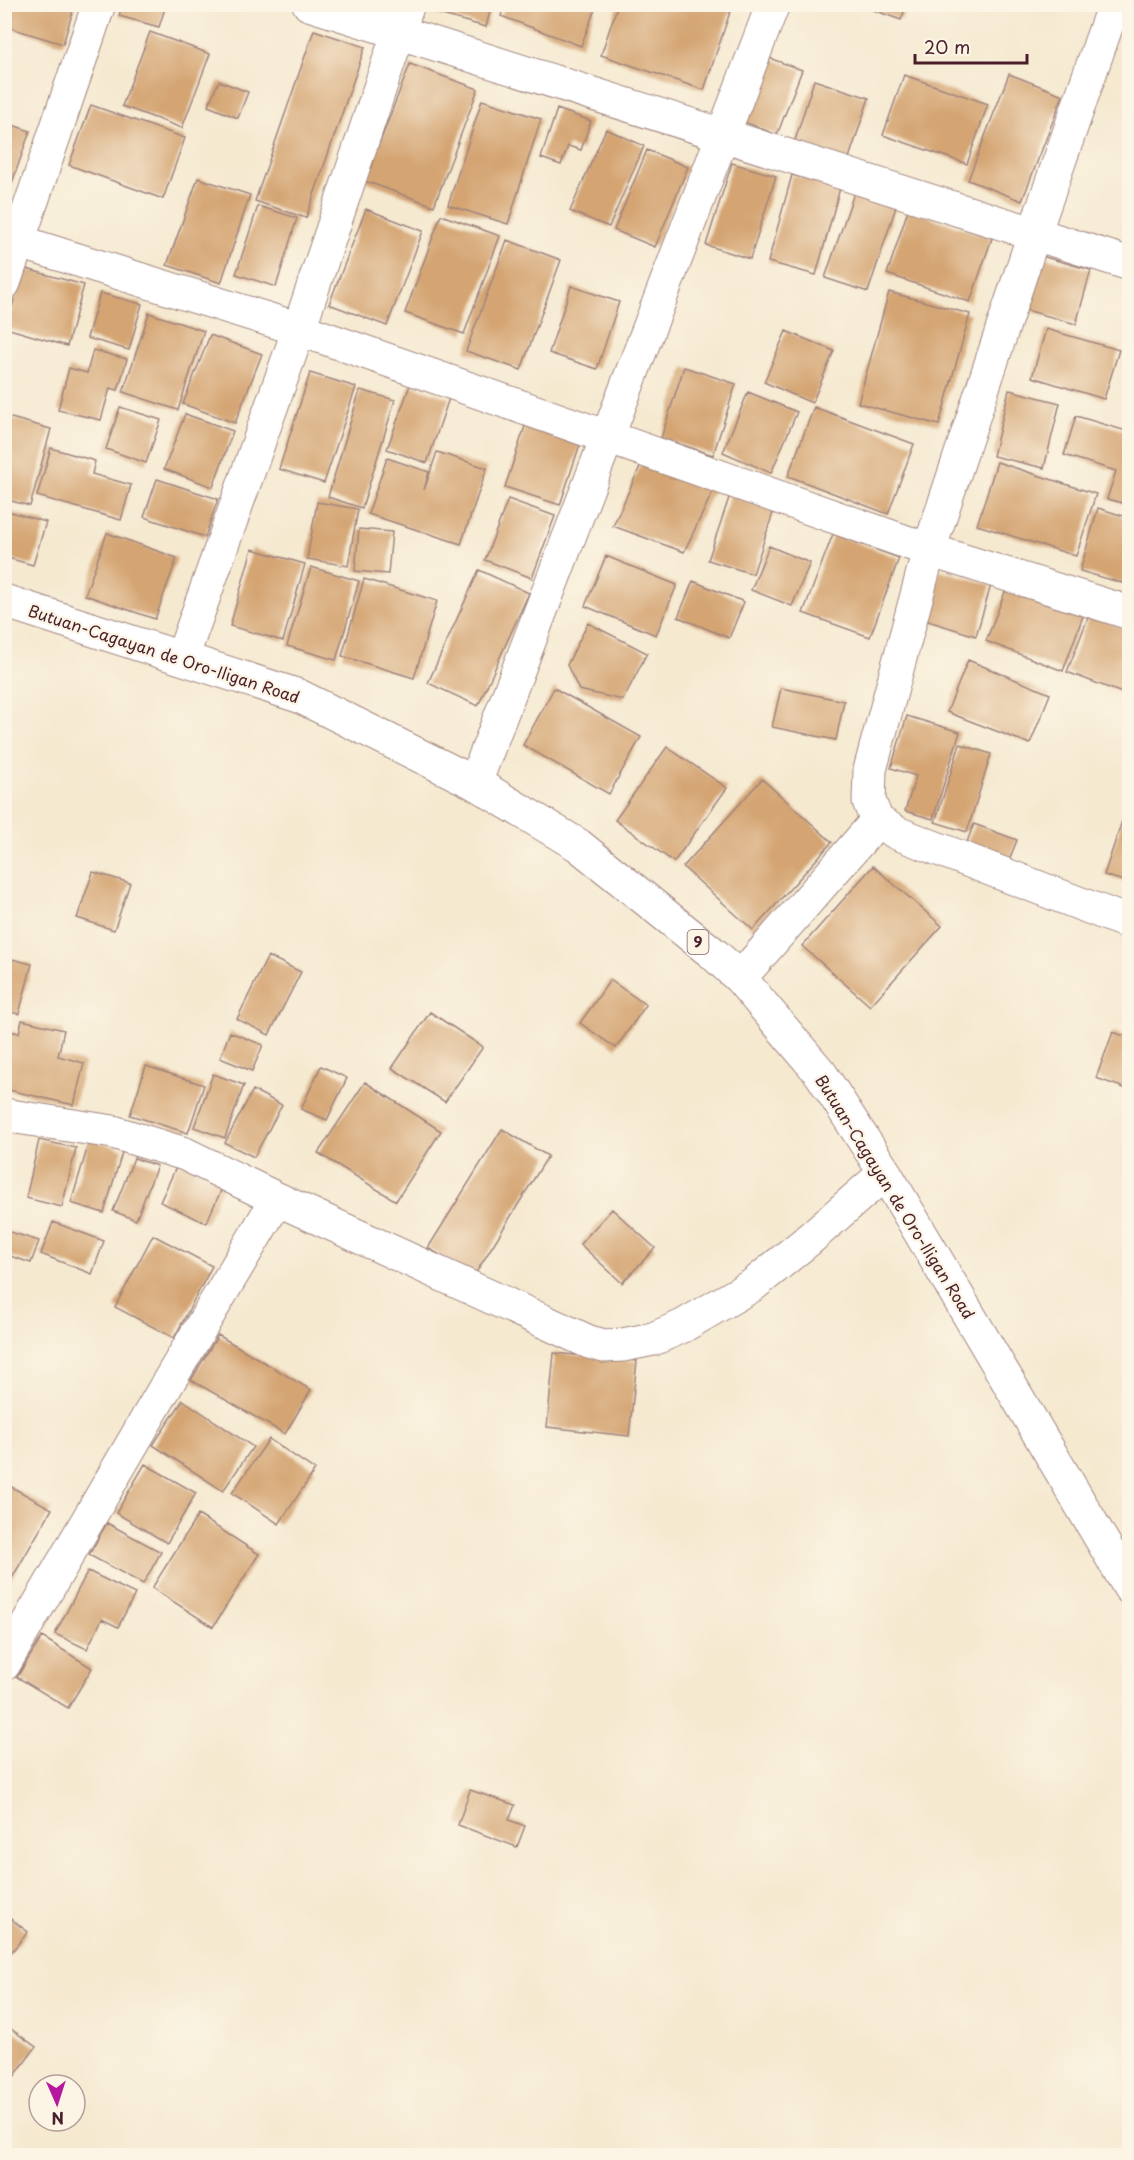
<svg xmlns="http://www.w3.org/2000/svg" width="1134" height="2160" viewBox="0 0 1134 2160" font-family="'Playpen Sans',sans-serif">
  <rect width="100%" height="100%" fill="#fcf5e5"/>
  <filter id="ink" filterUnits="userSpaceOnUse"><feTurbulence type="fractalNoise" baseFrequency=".0167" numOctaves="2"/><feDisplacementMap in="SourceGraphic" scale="12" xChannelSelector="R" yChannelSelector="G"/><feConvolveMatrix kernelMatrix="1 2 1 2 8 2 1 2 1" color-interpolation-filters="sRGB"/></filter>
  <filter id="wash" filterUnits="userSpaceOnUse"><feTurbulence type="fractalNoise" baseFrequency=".008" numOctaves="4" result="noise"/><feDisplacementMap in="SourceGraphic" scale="24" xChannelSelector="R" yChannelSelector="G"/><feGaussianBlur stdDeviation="1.35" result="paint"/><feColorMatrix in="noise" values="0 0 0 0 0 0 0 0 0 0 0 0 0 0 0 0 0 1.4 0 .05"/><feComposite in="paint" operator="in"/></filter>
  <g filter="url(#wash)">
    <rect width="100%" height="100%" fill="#f5e9d0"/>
    <g id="blocks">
      <path fill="#d4a472" d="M4,4H75L63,44L4,26Z
        M368,4H389L387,11Z
        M430,4H492L486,27L428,11Z
        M505,4H597L581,46L501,16Z
        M618,4H719L731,9L704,90L601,55Z
        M857,4H907L901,20Z
        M122,5H166L159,27L119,16Z
        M314,30L365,47L306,218L255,201Z
        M150,32L210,54L182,128L122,106Z
        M769,58L802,70L777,135L745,122Z
        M410,64L478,89L434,206L365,181Z
        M1009,74L1063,95L1022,201L968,180Z
        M904,75L988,104L967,164L883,135Z
        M814,80L869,98L846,167L792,150Z
        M219,81L248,92L238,118L208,106Z
        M482,100L541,119L508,224L448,205Z
        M91,105L185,138L163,199L69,165Z
        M557,109L591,121L581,150L568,146L561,165L541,158Z
        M4,122L30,131L6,200L4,199Z
        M606,129L644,146L609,227L570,211Z
        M647,150L688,167L655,247L614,230Z
        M732,163L776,176L750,259L706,245Z
        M792,175L840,188L816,275L768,262Z
        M198,178L250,195L221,283L167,265Z
        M854,193L896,207L868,292L825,278Z
        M258,206L297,218L276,287L236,274Z
        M366,209L423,231L387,326L329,304Z
        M908,210L992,238L970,302L887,274Z
        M441,215L500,236L464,334L405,313Z
        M507,240L561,260L521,370L466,351Z
        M1041,256L1091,270L1076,324L1026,310Z
        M23,268L84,285L67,346L6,328Z
        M571,286L619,302L597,369L549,353Z
        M889,292L970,314L939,425L858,403Z
        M100,293L142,304L129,350L87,338Z
        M149,313L204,331L178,410L123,392Z
        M1046,329L1119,350L1104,399L1032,377Z
        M786,331L834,351L812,403L764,382Z
        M210,335L262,354L235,423L183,404Z
        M93,350L127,359L118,390L110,388L101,420L58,410L69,368L87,373Z
        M684,367L736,384L713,455L661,438Z
        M310,373L356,387L324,483L279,469Z
        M410,385L449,398L427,463L387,449Z
        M360,390L395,400L362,508L328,497Z
        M1009,390L1060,403L1044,468L993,456Z
        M748,392L797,412L771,473L723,452Z
        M120,407L161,420L146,463L106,449Z
        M814,407L914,444L888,514L788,476Z
        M185,414L233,431L213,487L164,469Z
        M4,416L51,429L30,506L4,499Z
        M1076,416L1130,432V505L1107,499L1116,471L1064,455Z
        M526,423L581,441L560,505L505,487Z
        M51,448L95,461L92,474L131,485L121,520L37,496Z
        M437,452L487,468L461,544L368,514L387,458L429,472L424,490Z
        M643,460L715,487L684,552L613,526Z
        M997,462L1096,494L1076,556L977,525Z
        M157,479L218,499L205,537L144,517Z
        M730,495L774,510L753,574L708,560Z
        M508,499L555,516L532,578L485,560Z
        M317,502L358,509L348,566L307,559Z
        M1098,508L1130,518V557L1122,583L1080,571Z
        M4,510L46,522L33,565L4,557Z
        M359,529L392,532L388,574L355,571Z
        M107,533L177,558L155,619L85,595Z
        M833,534L899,558L870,637L803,613Z
        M769,546L810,563L792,606L751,590Z
        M252,549L305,564L283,641L230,626Z
        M606,556L677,585L656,635L585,606Z
        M311,567L359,581L336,660L287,646Z
        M479,570L529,593L478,706L428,683Z
        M940,570L991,585L976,636L925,620Z
        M364,579L437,601L414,678L342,656Z
        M693,581L744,602L729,638L678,617Z
        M1008,584L1084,613L1063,671L986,641Z
        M1089,615L1130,630V696L1067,672Z
        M588,623L647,653L623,700L579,690L567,665Z
        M968,660L1050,694L1030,744L947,712Z
        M554,688L641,737L609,794L523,745Z
        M781,688L844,701L836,740L772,727Z
        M907,716L960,732L933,819L905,811L916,776L891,768Z
        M960,744L991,754L967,832L935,822Z
        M667,747L727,788L674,862L615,820Z
        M762,779L832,842L753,930L683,867Z
        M1130,797V883L1104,875Z
        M974,824L1017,840L1008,863L965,847Z
        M873,866L942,926L870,1006L802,946Z
        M93,872L130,883L114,930L77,918Z
        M268,956L301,972L269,1035L237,1019Z
        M4,957L32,964L19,1014L4,1011Z
        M610,980L646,1005L616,1048L580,1023Z
        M430,1012L483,1047L445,1102L392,1068Z
        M22,1020L64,1030L58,1056L84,1063L74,1105L4,1089V1030L19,1033Z
        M230,1032L263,1045L252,1071L220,1058Z
        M1113,1032L1130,1038V1090L1096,1078Z
        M146,1066L204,1085L188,1133L130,1115Z
        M321,1066L347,1078L327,1120L301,1109Z
        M213,1074L244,1085L225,1138L194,1127Z
        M365,1082L441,1131L396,1201L318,1153Z
        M253,1090L282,1105L254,1157L225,1143Z
        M502,1129L548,1156L474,1276L428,1248Z
        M90,1139L123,1149L104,1213L71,1203Z
        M39,1140L76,1148L62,1207L26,1198Z
        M134,1158L157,1166L136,1220L113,1211Z
        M179,1161L225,1182L206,1223L160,1202Z
        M612,1209L655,1248L622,1283L580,1244Z
        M53,1222L104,1241L92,1274L41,1254Z
        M4,1230L39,1241L31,1263L4,1254Z
        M153,1235L212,1266L174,1338L115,1307Z
        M218,1335L311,1390L285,1434L191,1380Z
        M554,1353L637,1361L629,1436L547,1427Z
        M183,1400L253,1447L223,1491L153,1445Z
        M269,1439L315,1470L279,1524L232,1493Z
        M145,1464L196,1493L167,1543L116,1513Z
        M4,1483L52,1509L4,1592Z
        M198,1515L259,1554L213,1627L152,1588Z
        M107,1523L161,1552L143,1584L89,1555Z
        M88,1571L135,1594L118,1627L102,1619L87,1649L55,1634Z
        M42,1637L92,1668L68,1708L17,1677Z
        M470,1790L515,1805L509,1820L525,1826L517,1847L458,1825Z
        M4,1914L28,1932L4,1961Z
        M4,2024L36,2047L7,2086L4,2084Z"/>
    </g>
  </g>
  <g filter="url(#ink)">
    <use href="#blocks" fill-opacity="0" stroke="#a0847e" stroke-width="1.5"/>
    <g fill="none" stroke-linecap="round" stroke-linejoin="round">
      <defs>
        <path id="minor" d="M309,4L1130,264
          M1114,4L1034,234L929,550L870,770L869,801L877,821L897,833L1130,923
          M4,237L299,329L929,550L1130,613
          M4,283L99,4
          M182,658L299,329L408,4
          M475,783L773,4
          M740,978L877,821
          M4,1115L113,1132L185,1154L277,1199
          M4,1664L166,1386L277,1199L589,1342L604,1346L623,1345L653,1339L683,1326L753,1285L806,1242L885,1173"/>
        <path id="highway" d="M4,601L299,696L475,783L578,845L715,955L740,978L821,1074L885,1173L1130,1588"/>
      </defs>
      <use href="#minor" stroke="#a0847e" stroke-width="35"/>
      <use href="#highway" stroke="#a0847e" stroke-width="35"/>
      <use href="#minor" stroke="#fff" stroke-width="33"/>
      <use href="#highway" stroke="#fff" stroke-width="33"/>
    </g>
  </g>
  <g text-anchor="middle" stroke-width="4.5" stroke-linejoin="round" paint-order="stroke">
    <rect fill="#fcf5e5" stroke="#7f5f63" stroke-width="1.5" x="687.5" y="930" width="21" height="24" rx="4.5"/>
    <g font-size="15" font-weight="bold" fill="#4a1f2b">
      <text x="698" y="947">9</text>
    </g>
    <g font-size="16" fill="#4a1f2b" stroke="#fcf5e5">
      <text transform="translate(164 654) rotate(18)" y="6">Butuan-Cagayan de Oro-Iligan Road</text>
      <text transform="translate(895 1197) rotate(58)" y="6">Butuan-Cagayan de Oro-Iligan Road</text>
    </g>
  </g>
  <rect width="1134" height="2160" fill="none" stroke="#fcf5e5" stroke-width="24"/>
  <g transform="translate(57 2103) rotate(177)"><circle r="28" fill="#fcf5e5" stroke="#b59f9b" stroke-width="1.5"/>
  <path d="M0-4.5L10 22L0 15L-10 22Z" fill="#b5179e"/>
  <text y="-9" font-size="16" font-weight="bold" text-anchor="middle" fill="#4a1f2b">N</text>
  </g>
  <path d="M915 54v9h112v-9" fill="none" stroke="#4a1f2b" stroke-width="3"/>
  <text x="924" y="54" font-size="18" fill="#4a1f2b" stroke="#fcf5e5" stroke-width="4.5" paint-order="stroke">20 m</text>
</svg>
